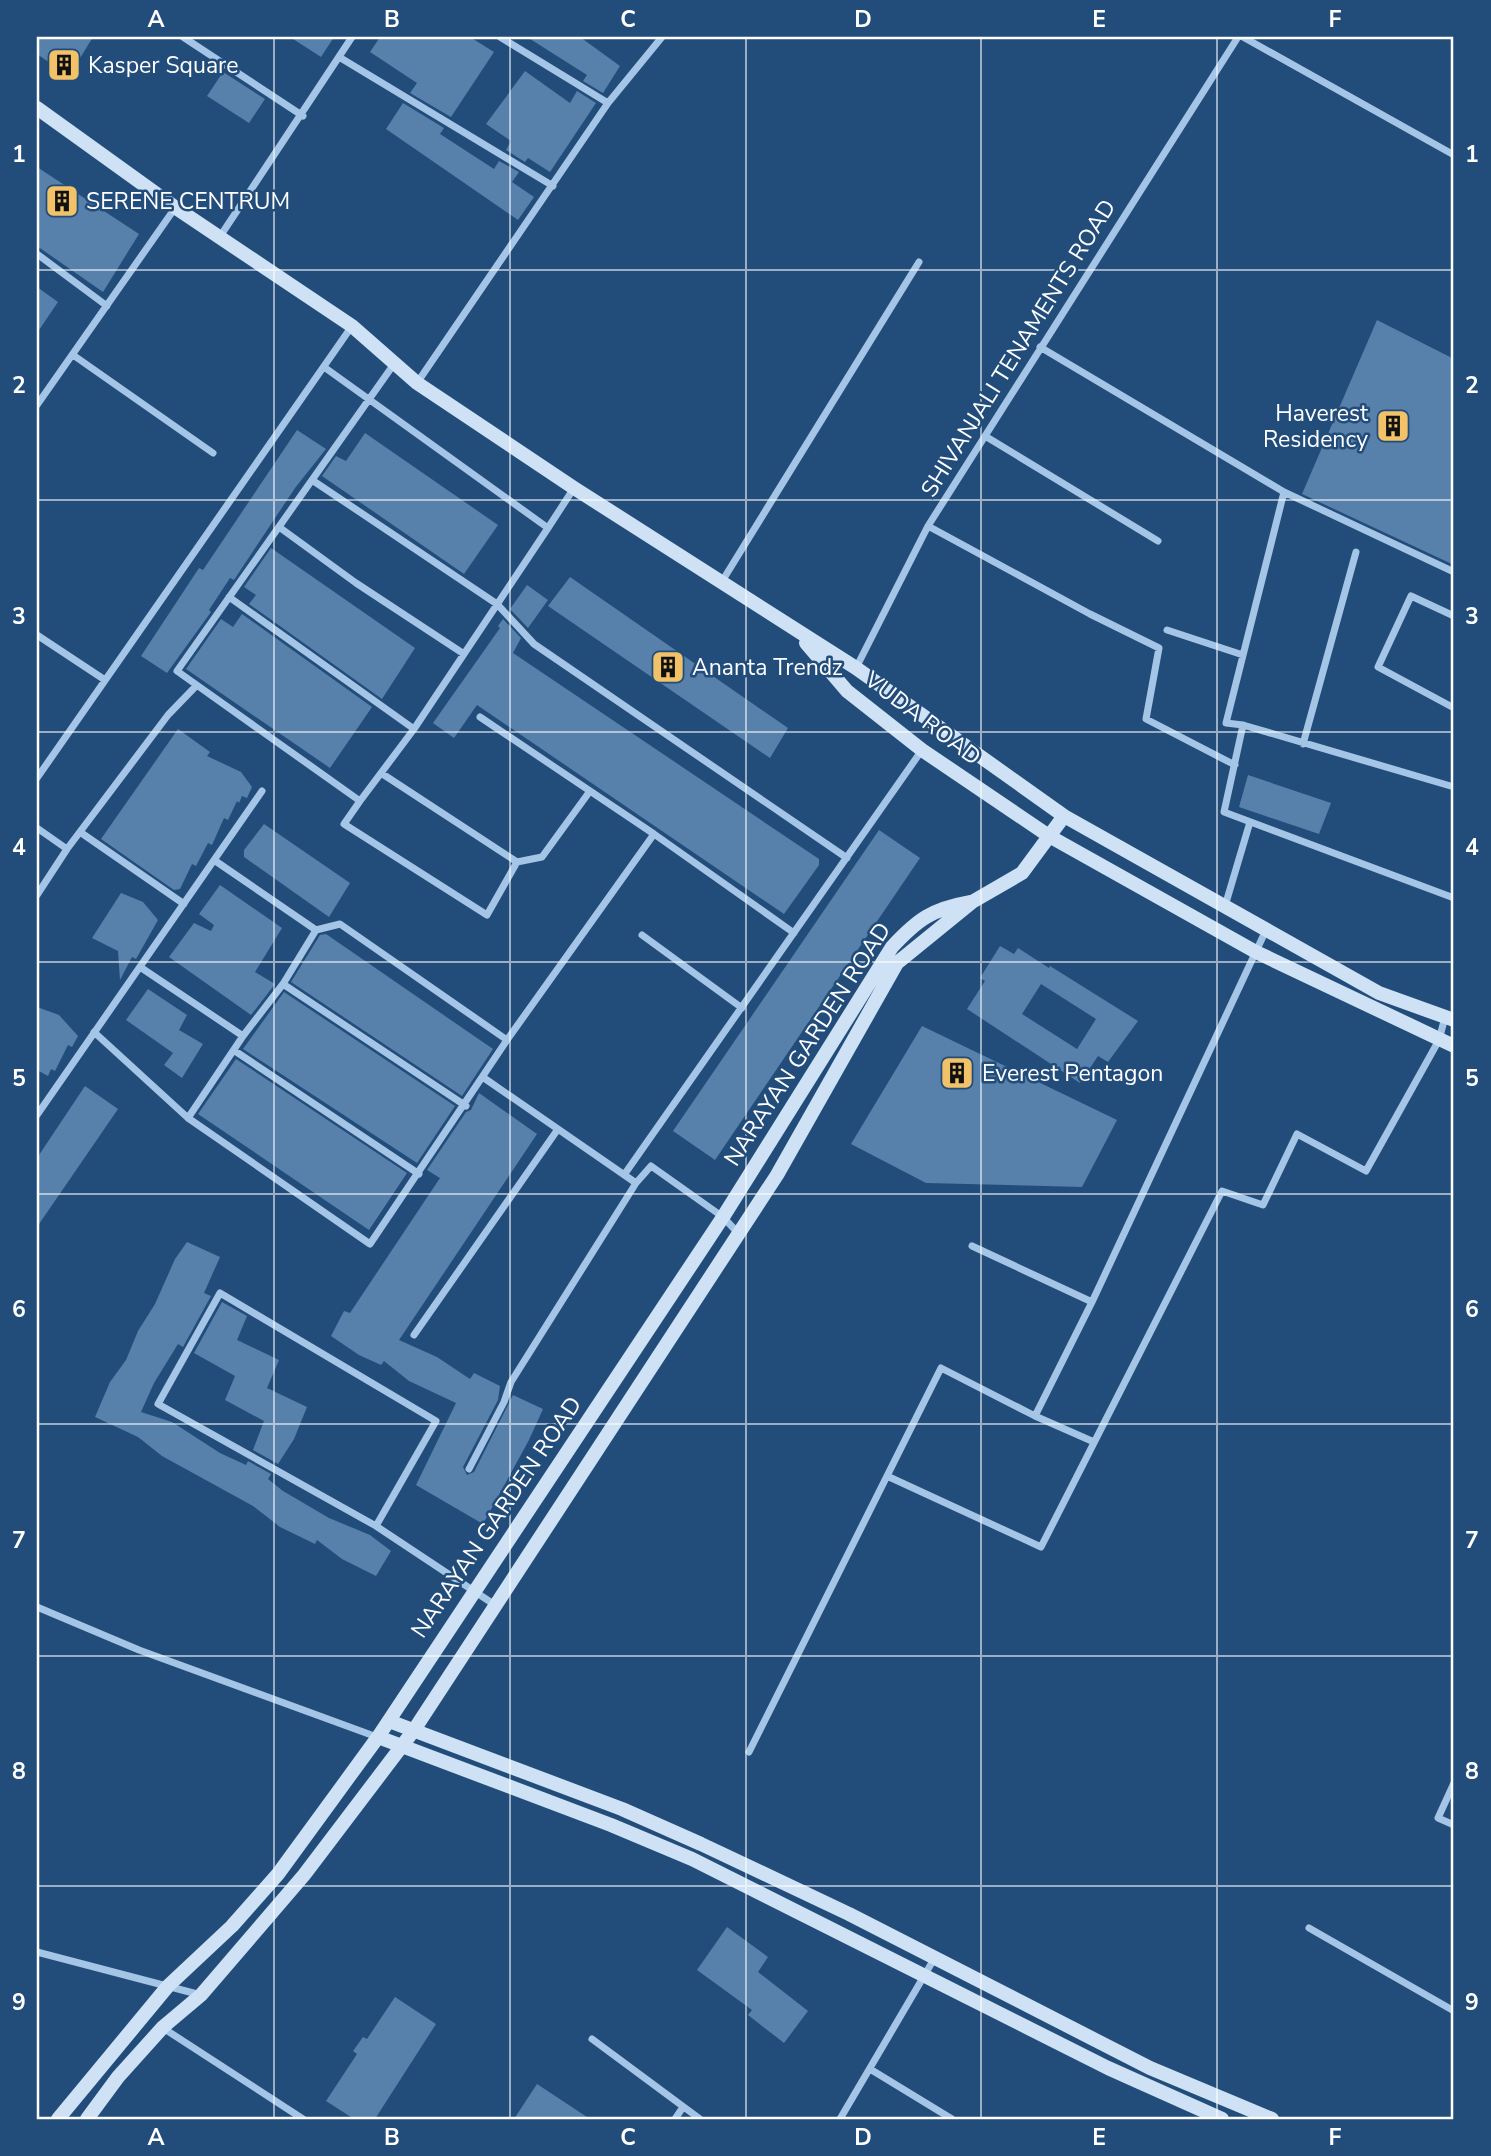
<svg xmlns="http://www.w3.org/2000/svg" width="1491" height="2156" viewBox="0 0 1491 2156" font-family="'Nunito Sans',sans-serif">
  <rect width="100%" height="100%" fill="#224d7b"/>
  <path fill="#5780ab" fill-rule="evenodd" d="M37,37H93L69,76L37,54Z
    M290,37H334L321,57Z
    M380,37H470L494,52L451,117L410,93L417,83L370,52Z
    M527,37H580L620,66L603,93L583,81L587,75Z
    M525,71L570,103L577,91L596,103L550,172L528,158L525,162L506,150L511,141L486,124Z
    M223,72L265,99L249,123L207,96Z
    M403,103L444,128L440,134L494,169L499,161L519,172L512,182L534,197L518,220L386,129Z
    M37,167L139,234L103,292L37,246Z
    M37,287L58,302L37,333Z
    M1377,320L1454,359V565L1302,494Z
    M297,430L326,449L295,488L234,580L230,578L209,610L211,612L167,673L141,656L199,568L203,570Z
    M365,433L498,525L464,574L322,476L336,456L346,461Z
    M271,548L415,648L382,699L249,604L256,595L244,587Z
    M570,577L788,728L770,758L548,606Z
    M527,585L548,600L528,628L510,609Z
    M242,614L372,707L330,768L186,669L221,619L233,627Z
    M503,619L521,638L513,653L819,859V865L784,914L477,705L454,738L433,723L500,628L498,626Z
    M178,729L210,752L207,756L241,772L252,787L247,798L242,796L239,803L237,801L228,820L224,818L212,845L208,843L196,866L192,864L180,889L174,890L101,839Z
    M1248,775L1331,803L1319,834L1239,807Z
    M264,824L350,883L329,917L244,857V850Z
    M879,830L920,858L715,1160L673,1131Z
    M220,885L282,928L255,972L275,984L251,1015L169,957L194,923L211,931L214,925L199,914Z
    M121,893L143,902L158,920L136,959L132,957L120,980L118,951L92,938Z
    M326,934L493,1049L462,1096L291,982L320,935Z
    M1000,946L1014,954L1018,948L1049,968L1050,966L1138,1021L1108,1062L1098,1056L1080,1083L967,1009L985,981L980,978ZM1041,984L1096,1019L1077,1049L1022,1014Z
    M148,989L187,1015L179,1030L203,1044L182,1078L164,1065L173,1053L126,1020Z
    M284,992L455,1106L417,1163L243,1049Z
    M37,1007L59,1015L78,1036L72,1047L68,1045L55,1071L51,1069L48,1076L37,1070Z
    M922,1026L1117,1120L1082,1187L926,1183L851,1144Z
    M236,1059L407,1173L369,1230L198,1114Z
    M85,1086L118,1109L37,1227V1158Z
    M479,1093L537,1134L399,1340L437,1357L470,1379L474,1373L500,1386L498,1400L463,1467L467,1475L474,1472L513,1395L543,1409L529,1440L483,1524L416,1485L456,1403L409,1381L384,1361L381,1365L359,1355L331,1336L344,1311L350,1313L440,1178L427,1170L466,1112L471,1110Z
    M187,1242L220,1257L204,1293L211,1296L183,1347L178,1344L154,1383L141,1412L172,1422L220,1453L246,1465L248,1461L271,1474L268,1479L283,1491L329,1518L370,1535L391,1551L376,1576L342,1559L317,1540L315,1544L280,1527L253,1506L162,1456L138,1437L95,1417L110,1382L126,1360L138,1331L155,1304L175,1259Z
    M222,1302L247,1316L237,1340L279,1360L267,1388L307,1407L294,1439L278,1464L253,1450L264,1421L225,1400L235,1376L194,1353Z
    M727,1927L768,1957L758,1972L808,2011L784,2043L748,2015L752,2010L697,1970Z
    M395,1997L436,2024L375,2119H354L326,2101L357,2054L353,2051L363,2037L367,2039Z
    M537,2084L590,2119H514Z"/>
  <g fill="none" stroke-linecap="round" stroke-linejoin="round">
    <path stroke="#a4c5e5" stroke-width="7" d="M183,37L303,116
      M500,37L608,103
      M1243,37L1454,155
      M339,57L553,186
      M221,235L352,37
      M37,254L107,306
      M1040,347L1284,492
      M73,355L213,453
      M394,364L177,671L360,801L414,729
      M417,383L608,103L662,37
      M37,405L175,208
      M985,436L1158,541
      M312,480L497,604L534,644L847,858
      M279,527L356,583L464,654
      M548,528L574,488
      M721,583L919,262
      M229,597L414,729L548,528L324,367
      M1454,616L1411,596L1378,667L1454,708
      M1167,630L1243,655
      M37,635L105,680
      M856,668L928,526
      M1243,725L1226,723L1284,492L1454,572
      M1303,744L1356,552
      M1235,765L1146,719L1159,648L1090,614L928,526L1238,37
      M37,778L352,326
      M1454,787L1243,725L1224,812L1454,898
      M360,801L344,824L487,915L517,862L381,773
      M37,828L67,849L37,895
      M80,832L184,904
      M654,834L794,933
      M67,849L168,715L196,686
      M214,860L316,930
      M517,862L542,857L590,791
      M1225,906L1250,822
      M642,935L742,1008
      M140,967L243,1036L188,1118L370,1244L507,1040L654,834L480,717
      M283,984L466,1106
      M94,1032L188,1118
      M243,1036L283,984L316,930L340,924L507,1040
      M235,1051L419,1174
      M484,1078L636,1183L651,1166L723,1217L738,1233
      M37,1115L262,791
      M624,1175L922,750
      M972,1246L1092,1302
      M414,1335L558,1129
      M1035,1416L1094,1442
      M469,1469L504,1402L511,1382L636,1183
      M887,1476L1041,1547L1222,1191L1263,1205L1297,1134L1366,1171L1439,1040L1445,1017
      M376,1526L436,1421L220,1293L158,1404L376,1526L495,1605
      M37,1607L139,1650L377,1737
      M749,1752L941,1368L1035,1416L1092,1302L1266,930
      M1454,1783L1438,1818L1454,1825
      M1309,1928L1454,2011
      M37,1952L201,1995
      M163,2028L303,2119
      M592,2039L700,2119
      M870,2069L952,2119
      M675,2119L683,2107
      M840,2119L934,1959"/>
    <path stroke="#cee1f5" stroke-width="14" d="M37,108L176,208L352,326L417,383L574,488L856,668L1064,816L1379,993L1454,1020
      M806,643L847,691L922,750L1049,836L1256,952L1454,1046
      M389,1721L622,1809L701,1844L849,1914L1150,2068L1272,2119
      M378,1737L611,1825L692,1859L1108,2068L1222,2119
      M58,2119L168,1986L232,1926L278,1874L378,1737L723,1217L892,947C918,919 932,909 971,902
      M87,2119L118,2077L163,2027L201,1995L304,1875L414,1730L777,1175L897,963L972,902L1022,873L1064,816"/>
  </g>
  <path fill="none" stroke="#fff" stroke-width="2" stroke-opacity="0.55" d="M274,37V2119M510,37V2119M746,37V2119M981,37V2119M1217,37V2119M37,270H1454M37,500H1454M37,732H1454M37,962H1454M37,1194H1454M37,1424H1454M37,1656H1454M37,1886H1454"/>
  <defs>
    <symbol id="building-square" viewBox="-11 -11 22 22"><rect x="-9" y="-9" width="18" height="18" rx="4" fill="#f1c267" stroke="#224d7b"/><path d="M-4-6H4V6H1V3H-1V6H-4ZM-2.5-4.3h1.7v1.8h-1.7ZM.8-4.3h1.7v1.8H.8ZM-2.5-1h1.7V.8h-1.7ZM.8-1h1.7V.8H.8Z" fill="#111"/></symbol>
  </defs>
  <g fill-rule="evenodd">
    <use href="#building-square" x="45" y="46" width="38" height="38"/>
    <use href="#building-square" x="43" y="182" width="38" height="38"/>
    <use href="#building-square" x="1374" y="407" width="38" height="38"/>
    <use href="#building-square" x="649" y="648" width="38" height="38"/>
    <use href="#building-square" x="938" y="1054" width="38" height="38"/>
  </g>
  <g text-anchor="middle" stroke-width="5" stroke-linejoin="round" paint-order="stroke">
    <g font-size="23" fill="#fff" stroke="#224d7b" text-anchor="start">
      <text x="88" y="73">Kasper Square</text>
      <text x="86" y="209">SERENE CENTRUM</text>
      <text x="1368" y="421" text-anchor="end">Haverest<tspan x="1368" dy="26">Residency</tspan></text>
      <text x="692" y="675">Ananta Trendz</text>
      <text x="982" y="1081">Everest Pentagon</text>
    </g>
    <g font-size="23" fill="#fff" stroke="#224d7b">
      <text transform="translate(1018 348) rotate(-58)" y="8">SHIVANJALI TENAMENTS ROAD</text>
      <text transform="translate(923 718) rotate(37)" y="8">VUDA ROAD</text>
      <text transform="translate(807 1044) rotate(-57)" y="8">NARAYAN GARDEN ROAD</text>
      <text transform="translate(496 1517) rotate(-56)" y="8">NARAYAN GARDEN ROAD</text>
    </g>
  </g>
  <rect width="1491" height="2156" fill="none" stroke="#224d7b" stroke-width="77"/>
  <rect x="38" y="38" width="1414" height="2080" fill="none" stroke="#fff" stroke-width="2.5"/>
  <g font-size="23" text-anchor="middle" font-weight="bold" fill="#fff">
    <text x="156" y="27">A</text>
    <text x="392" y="27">B</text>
    <text x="628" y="27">C</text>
    <text x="863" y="27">D</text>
    <text x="1099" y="27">E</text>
    <text x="1335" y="27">F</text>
    <text x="19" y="162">1</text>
    <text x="1472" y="162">1</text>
    <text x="19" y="393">2</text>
    <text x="1472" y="393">2</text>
    <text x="19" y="624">3</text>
    <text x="1472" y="624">3</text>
    <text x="19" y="855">4</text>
    <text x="1472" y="855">4</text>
    <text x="19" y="1086">5</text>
    <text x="1472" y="1086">5</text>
    <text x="19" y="1317">6</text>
    <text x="1472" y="1317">6</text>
    <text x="19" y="1548">7</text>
    <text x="1472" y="1548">7</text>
    <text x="19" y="1779">8</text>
    <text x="1472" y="1779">8</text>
    <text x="19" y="2010">9</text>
    <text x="1472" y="2010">9</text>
    <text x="156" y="2145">A</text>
    <text x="392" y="2145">B</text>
    <text x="628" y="2145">C</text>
    <text x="863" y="2145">D</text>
    <text x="1099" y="2145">E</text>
    <text x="1335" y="2145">F</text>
  </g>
</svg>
